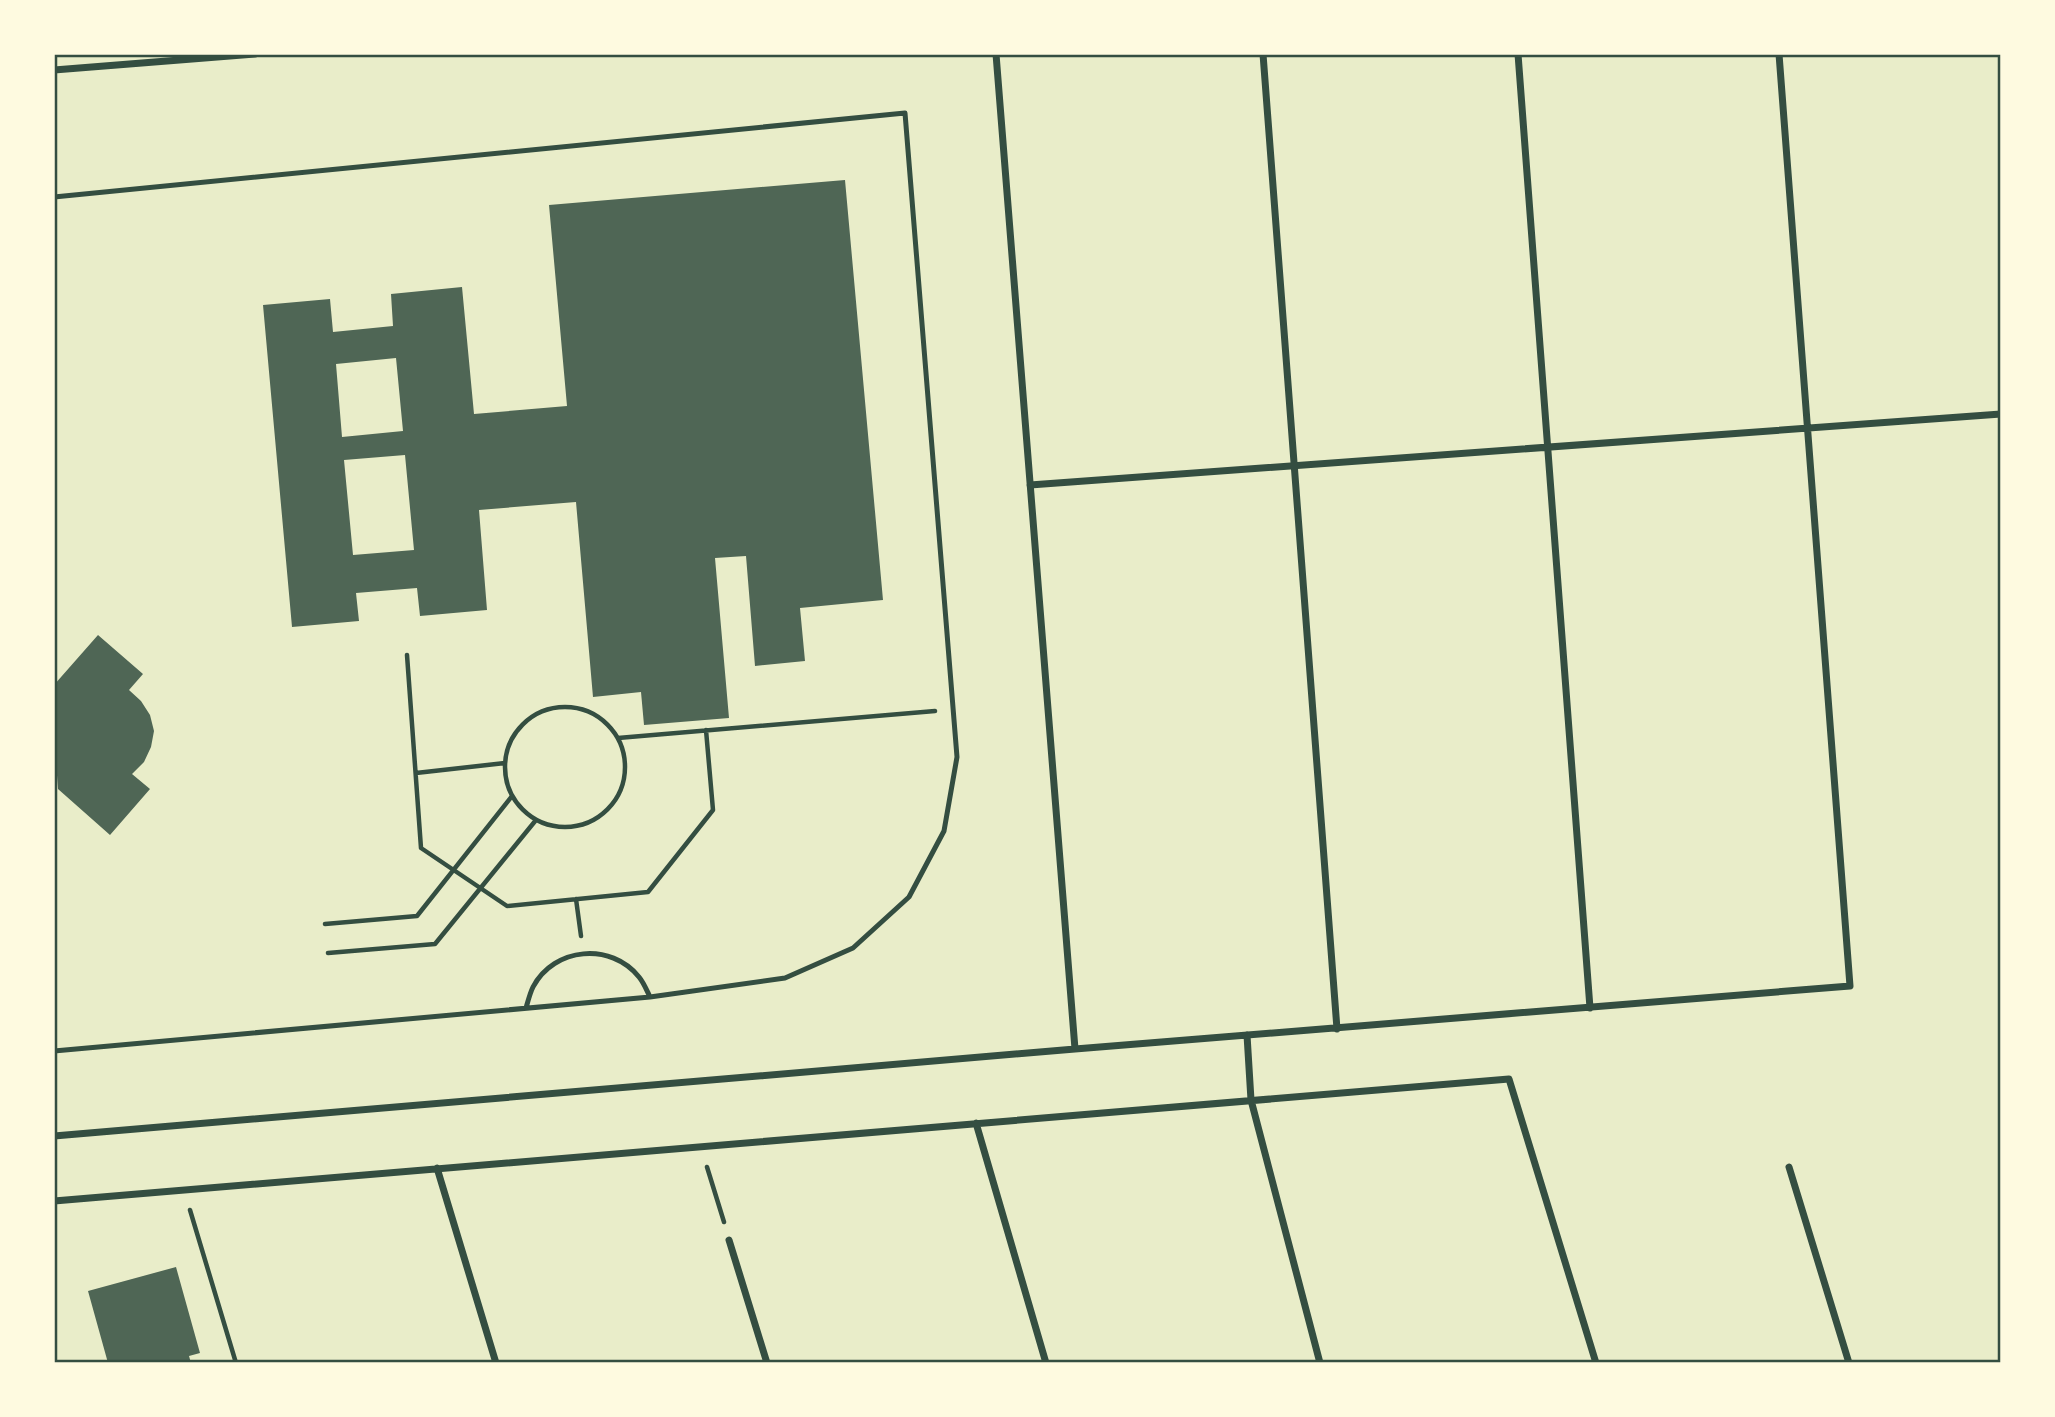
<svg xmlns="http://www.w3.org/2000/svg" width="2055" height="1417" viewBox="0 0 2055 1417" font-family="Helvetica,sans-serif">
  <rect width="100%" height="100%" fill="#e9edc9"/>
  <path fill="#4f6655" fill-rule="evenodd" d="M845,180L883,600L800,608L805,661L755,666L746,556L715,558L729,718L644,725L641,692L593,697L576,502L479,510L487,610L420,616L417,588L356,593L359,621L292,627L263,305L330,299L333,332L393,326L391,294L462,287L474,414L567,406L549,205ZM396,358L403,431L342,437L336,364ZM405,455L414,550L353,555L344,460Z
    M98,635L143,674L129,690L141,701L150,715L154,731L151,747L144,762L132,774L150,789L110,835L58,789L54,734V685Z
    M176,1267L200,1353L189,1356L191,1363H108L88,1291Z"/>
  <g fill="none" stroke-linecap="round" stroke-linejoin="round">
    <path stroke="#344e41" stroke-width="4.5" d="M407,655L421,848L507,906L648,892L713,810L706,730
      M505 767a60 60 0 1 1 120 0a60 60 0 1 1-120 0Z
      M618,738L935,711
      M416,773L505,763
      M576,899L581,936
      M325,924L417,916L512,796
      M328,953L435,944L536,820
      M707,1167L724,1222
      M190,1210L236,1363"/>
    <path stroke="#344e41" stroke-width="5" d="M54,197L905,113L957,757L944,831L909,897L853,948L785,978L650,997L54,1051
      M526,1008C528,1001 530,993 533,987C554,947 611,942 639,977C644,983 647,991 650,997"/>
    <path stroke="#344e41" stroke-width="7" d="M996,54L1075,1049
      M1263,54L1337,1029
      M1518,54L1590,1008
      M54,70L255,54
      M1030,485L2001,414
      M1247,1035L1251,1100L1320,1363
      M976,1123L1046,1363
      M54,1136L1075,1049L1850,986L1779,54
      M1789,1167L1849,1363
      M437,1168L496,1363
      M54,1201L1509,1079L1596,1363
      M729,1240L767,1363"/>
  </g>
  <rect width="2055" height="1417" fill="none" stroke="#fefae0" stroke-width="112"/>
  <rect x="56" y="56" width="1943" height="1305" fill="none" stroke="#344e41" stroke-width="2.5"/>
</svg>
